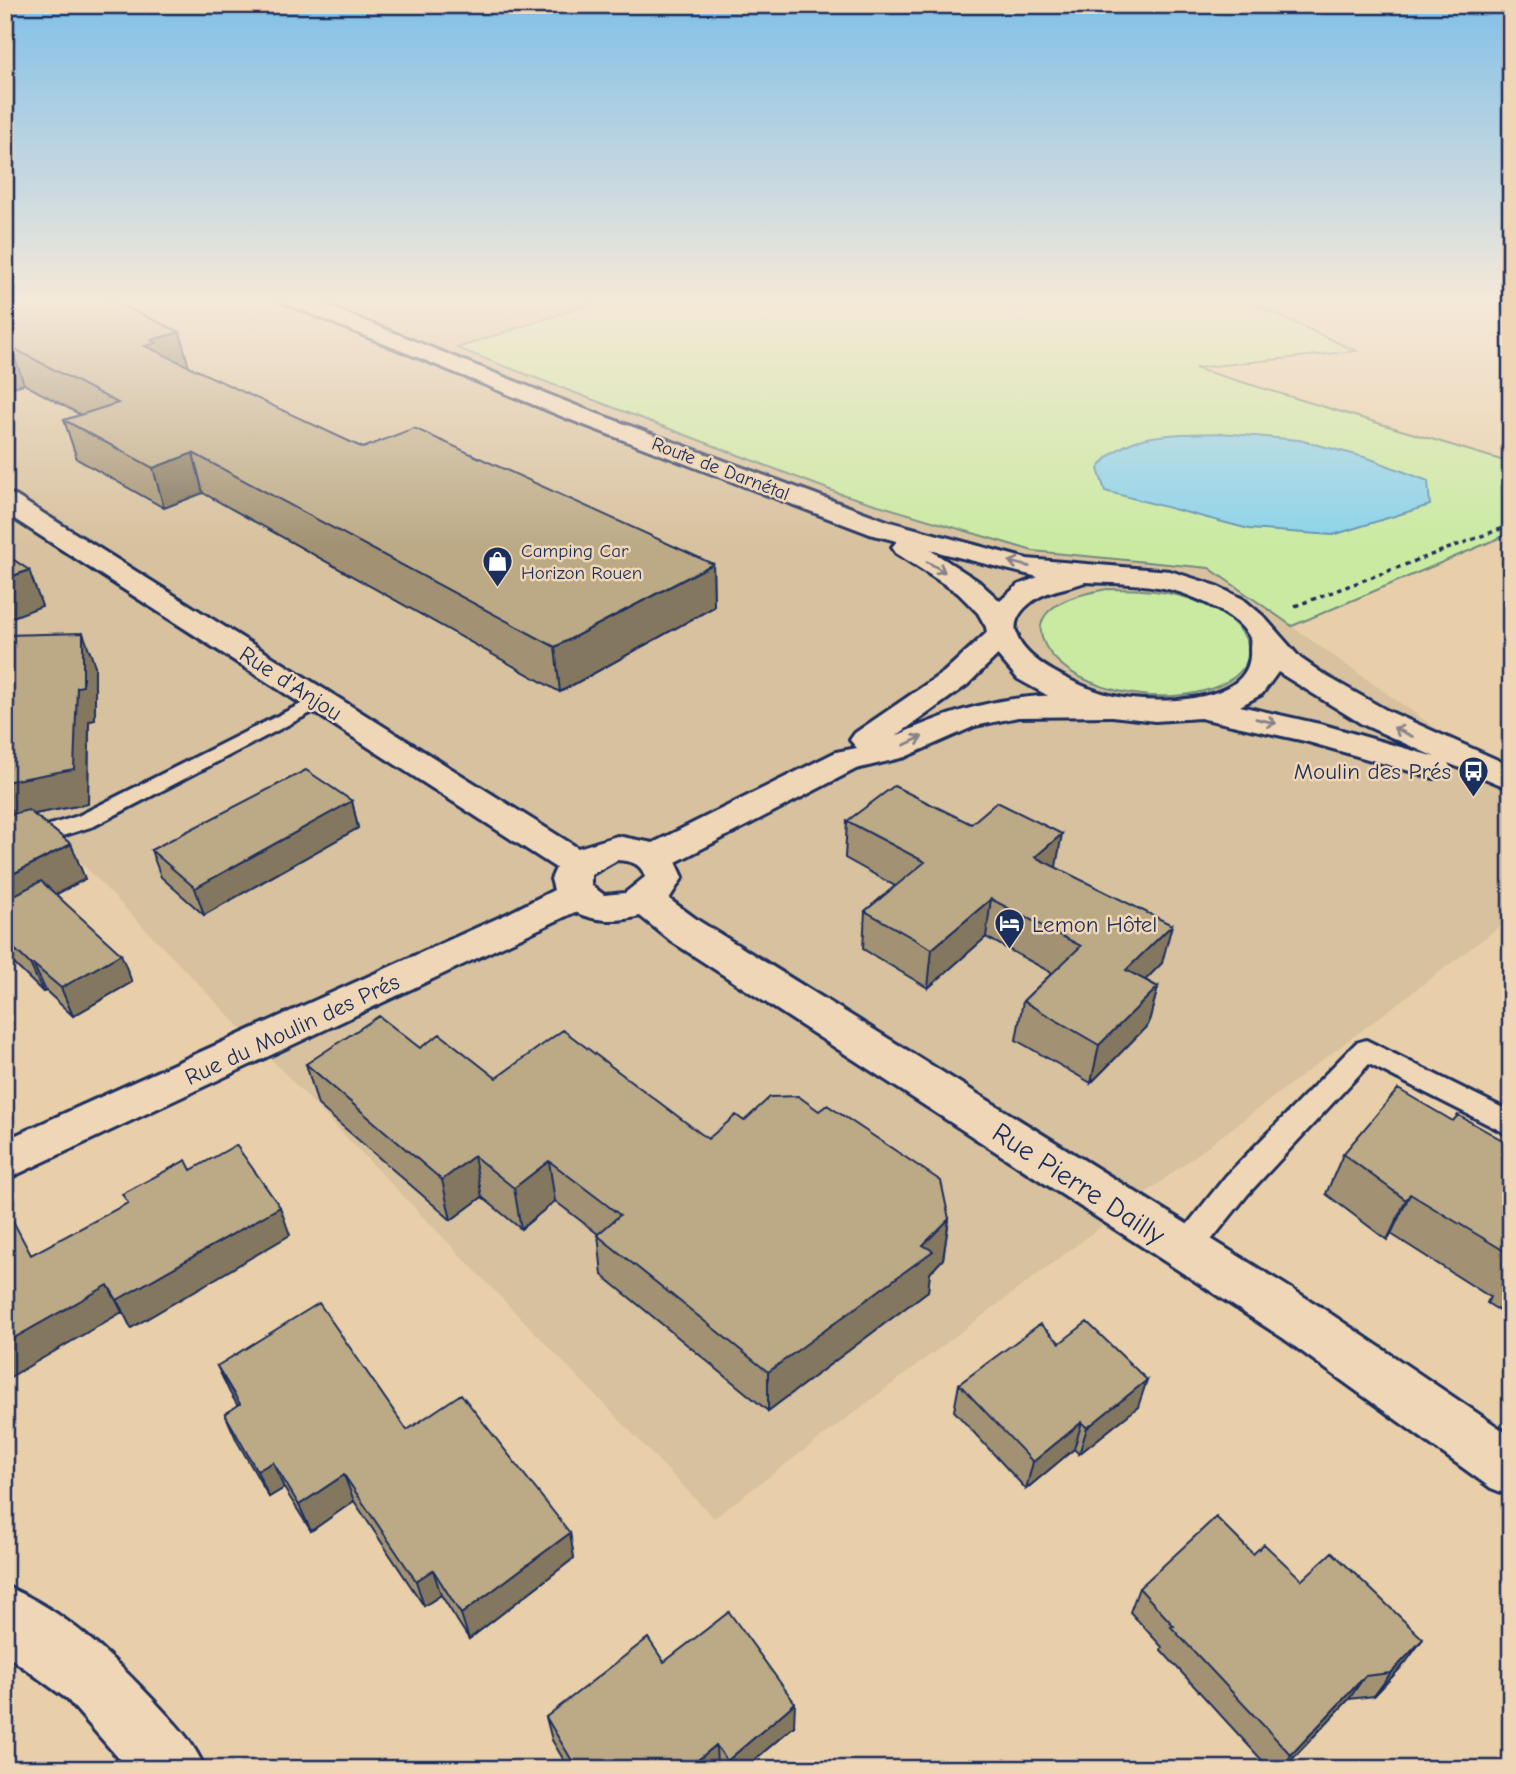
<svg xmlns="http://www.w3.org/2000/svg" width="1516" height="1774" viewBox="0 0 1516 1774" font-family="'Comic Neue',sans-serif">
  <rect width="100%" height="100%" fill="#e8cfaa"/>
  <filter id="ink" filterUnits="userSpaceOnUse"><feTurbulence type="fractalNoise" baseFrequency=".0143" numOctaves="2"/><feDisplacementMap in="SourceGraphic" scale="14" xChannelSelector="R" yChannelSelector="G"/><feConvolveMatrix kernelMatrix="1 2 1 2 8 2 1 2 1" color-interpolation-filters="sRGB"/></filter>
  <g filter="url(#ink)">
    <path fill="#d7c19e" d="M5,298H608L458,348L1033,551L1209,568L1511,781V918L714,1518L69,850L5,878Z"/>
    <path fill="#caeaa2" stroke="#728c80" stroke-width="2" d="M608,298H1241L1356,351L1195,368L1511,463V533L1292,626L1209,568L1033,551L838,493L457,348Z
      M1107,589C1139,589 1171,590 1201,603C1276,636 1257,686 1183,695C1150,699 1110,693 1080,677C1050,662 1019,624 1062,602C1076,595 1091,592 1107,589Z"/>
    <path fill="#8ad3eb" stroke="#5e91b3" stroke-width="2" d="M1221,433L1299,440L1368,458L1428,481L1430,505L1333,535L1249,529L1105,491L1098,469C1125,429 1178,435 1221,433Z"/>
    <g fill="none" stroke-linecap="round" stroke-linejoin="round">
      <defs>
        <path id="lane" d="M319,695L326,697L329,701L326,705L94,826L5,854V839L78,816Z
          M1366,1040L1511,1112V1136L1369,1064L1248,1194L1196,1259L1185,1263L1174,1259L1169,1250L1174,1241L1226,1176L1356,1043Z"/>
        <path id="street" d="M5,493L14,495L578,848L617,836L653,843L836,752L857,748L850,740L855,733L944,672L992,628L1003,626L1014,628L1018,635L967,685L896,736C955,709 1004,695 1069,695C1088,695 1106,695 1124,699L1128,706L1124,713L1112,716L1018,717L975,726L905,757L856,769L676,862L683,877L669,899L699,921L1319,1306L1511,1436V1496L1491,1488L1283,1338L671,941L640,916C617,922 597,922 575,912L5,1180V1140L507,914L554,890L551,879L556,868L5,513ZM617,860C631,861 641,863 645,877L625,893L604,895L591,885V875Z
          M5,1586C65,1610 114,1658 157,1704C177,1726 193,1741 205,1769H128L67,1699L5,1654Z"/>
        <path id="secondary" d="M279,298H307L587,410L890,522L1027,559L1170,571L1214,585L1243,599L1263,616L1300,658L1326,676L1386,710L1511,766V789L1448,763L1451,768L1446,775L1434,778L1305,741L1200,718L1155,721L1112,716L1054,699L1018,679L989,645L986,627L978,613L958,593L896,553L892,547L897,541L870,534L571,420L282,302ZM930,550L1038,577L1018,585L1000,601L978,581ZM1085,582C1122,584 1159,582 1195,598C1210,604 1244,622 1250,638C1251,642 1250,645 1250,649C1253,688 1209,697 1177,700C1156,701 1135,701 1114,696C1077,688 968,640 1039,597C1053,589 1070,588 1085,582ZM1278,672L1362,724L1435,757L1324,725L1240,706L1262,694Z"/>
      </defs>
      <use href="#lane" stroke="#1b2f5e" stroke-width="6"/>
      <use href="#street" stroke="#1b2f5e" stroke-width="6"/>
      <use href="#secondary" stroke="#1b2f5e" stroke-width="6"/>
      <path stroke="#1b2f5e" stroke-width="3.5" stroke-dasharray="4.5 4.5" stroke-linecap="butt" d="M1295,606L1511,525"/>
      <use href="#lane" fill="#efd6b7" fill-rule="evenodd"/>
      <use href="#street" fill="#efd6b7" fill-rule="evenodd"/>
      <use href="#secondary" fill="#efd6b7" fill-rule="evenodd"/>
    </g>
    <path fill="#a29273" stroke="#1b2f5e" stroke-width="2" d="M5,298L189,367L363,448L713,564L714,607L560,692L203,493L164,508L77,459L64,420L81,415L24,384L5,389Z
      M5,635L95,666V720L89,721L88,804L34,814L71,844L85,879L56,894L132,982L73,1016L46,991L43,992L5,955Z
      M352,801L358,828L204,915L161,877L151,850Z
      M847,821L1056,867L1162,963L1145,980L1158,987L1148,1025L1091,1083L1016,1040L1023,1001L1052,973L986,937L928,988L863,949L865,911L895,886L845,858Z
      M420,1048L496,1078L708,1139L744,1121L949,1219L943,1259L930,1273L928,1291L768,1411L602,1275L598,1234L555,1201L521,1229L482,1197L451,1220L318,1105L306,1064Z
      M1453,1121L1511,1145V1318L1487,1303L1490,1297L1391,1234L1387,1240L1326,1194L1343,1154Z
      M1060,1343L1138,1407L1079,1454L1074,1449L1026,1489L954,1411L959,1384Z
      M217,1366L407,1430L570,1533L574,1558L469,1639L441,1595L424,1606L354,1501L311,1531L284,1488L269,1497L237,1441L225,1414L238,1406L230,1393Z
      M1253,1554L1302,1580L1406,1662L1374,1696L1349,1699L1283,1769H1270L1161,1650L1162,1647L1130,1612L1139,1588Z
      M664,1662L794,1726L744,1769H718L717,1767L715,1769H569L552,1740L546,1717Z"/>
    <path fill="#84775e" stroke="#1b2f5e" stroke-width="2" d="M180,332L189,368L145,346L151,340Z
      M11,347L24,384L5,389V349Z
      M193,453L203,493L164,508L153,468Z
      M713,564L714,607L560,692L555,647Z
      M29,570L42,606L5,620V579Z
      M83,633L95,666V720L89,721L88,804L19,817L5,837V782L77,687Z
      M352,801L358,828L204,915L195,888Z
      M1062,834L1055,872L1035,857Z
      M71,844L85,879L19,914L5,883V878Z
      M991,899L986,937L928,988L932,949Z
      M1172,925L1162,963L1117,1009L1126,970Z
      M121,954L132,982L73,1016L61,988Z
      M30,964H33L46,991L43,992Z
      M1158,987L1148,1025L1091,1083L1099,1045Z
      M474,1156L482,1197L451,1220L442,1180Z
      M549,1161L555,1201L521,1229L514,1188Z
      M1410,1194L1391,1234L1387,1240L1406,1200Z
      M280,1207L290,1235L131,1328L117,1300Z
      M949,1219L943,1259L930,1273L928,1291L768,1411V1372L923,1245Z
      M108,1285L122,1312L5,1380V1343Z
      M1147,1380L1138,1407L1079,1454L1087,1428Z
      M1082,1422L1074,1449L1026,1489L1033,1462Z
      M273,1462L284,1488L269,1497L257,1471Z
      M344,1475L354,1501L311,1531L299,1505Z
      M570,1533L574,1558L469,1639L461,1614Z
      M433,1570L441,1595L424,1606L416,1581Z
      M1423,1639L1406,1662L1374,1696L1391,1673Z
      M1365,1676L1349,1699L1283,1769H1282L1291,1755Z
      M795,1703L794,1726L744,1769H727V1761Z
      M716,1745L717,1767L715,1769H687Z"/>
    <path fill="#bcaa86" stroke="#1b2f5e" stroke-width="2" d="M5,298H106L180,332L151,340L156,343L145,346L363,448L414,428L713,564L555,647L193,453L153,468L64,420L118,403L11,347L5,349Z
      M5,554L29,570L5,579Z
      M83,633V686L77,687L74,769L5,782V635Z
      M306,770L352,801L195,888L151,850Z
      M894,786L971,824L997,802L1062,834L1035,857L1172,925L1126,970L1158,987L1099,1045L1023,1001L1081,946L991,899L932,949L865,911L925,862L847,821Z
      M28,810L71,844L5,878V816Z
      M41,881L121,954L61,988L33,964H30L5,940V900Z
      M379,1016L420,1048L440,1034L496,1078L563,1030L708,1139L736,1115L744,1121L770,1097L798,1096L819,1111L827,1105L941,1181L949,1219L923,1245L933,1251L768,1372L597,1235L620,1215L549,1161L514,1188L474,1156L442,1180L306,1064Z
      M1398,1089L1453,1121L1458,1115L1511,1145V1255L1410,1194L1406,1200L1343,1154Z
      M236,1145L280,1207L117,1300L108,1285L5,1343V1225L13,1221L31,1255L128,1203L122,1194L186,1160L191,1170Z
      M319,1303L407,1430L461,1394L570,1533L461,1614L433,1570L416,1581L344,1475L299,1505L273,1462L257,1471L225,1414L240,1404L217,1366Z
      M1087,1322L1147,1380L1087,1428L1082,1422L1033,1462L959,1384L1040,1324L1060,1343Z
      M1216,1517L1253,1554L1264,1544L1302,1580L1332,1552L1423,1639L1391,1673L1365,1676L1291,1755L1171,1627L1174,1626L1139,1588Z
      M729,1612L795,1703L727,1761L716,1745L687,1769H577L546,1717L648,1638L664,1662Z"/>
    <defs><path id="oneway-shaft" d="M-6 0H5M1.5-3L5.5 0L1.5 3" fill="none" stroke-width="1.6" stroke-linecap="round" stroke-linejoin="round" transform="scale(1.75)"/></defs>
    <g stroke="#85828a">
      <use href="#oneway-shaft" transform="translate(1019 564) rotate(-166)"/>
      <use href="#oneway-shaft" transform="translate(936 567) rotate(30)"/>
      <use href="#oneway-shaft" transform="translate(1266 721) rotate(13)"/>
      <use href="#oneway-shaft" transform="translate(1403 732) rotate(-154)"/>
      <use href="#oneway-shaft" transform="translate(913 741) rotate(-25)"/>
    </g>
  </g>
  <linearGradient id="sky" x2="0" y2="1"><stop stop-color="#82c0e9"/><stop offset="0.55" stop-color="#f5e9d9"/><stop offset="1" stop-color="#f5e9d9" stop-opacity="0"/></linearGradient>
  <rect width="1516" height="546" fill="url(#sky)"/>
  <defs>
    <symbol id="shop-pin" viewBox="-11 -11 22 30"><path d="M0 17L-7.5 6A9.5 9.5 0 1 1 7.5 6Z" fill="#1b2f5e" stroke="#efd6b7"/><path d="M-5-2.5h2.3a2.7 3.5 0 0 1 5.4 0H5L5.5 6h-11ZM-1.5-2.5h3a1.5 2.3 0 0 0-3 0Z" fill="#fff"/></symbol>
    <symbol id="bus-pin" viewBox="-11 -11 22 30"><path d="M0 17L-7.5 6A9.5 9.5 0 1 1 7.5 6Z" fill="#1b2f5e" stroke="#efd6b7"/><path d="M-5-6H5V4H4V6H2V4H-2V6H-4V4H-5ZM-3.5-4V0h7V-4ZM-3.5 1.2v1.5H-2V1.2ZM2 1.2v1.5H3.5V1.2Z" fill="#fff"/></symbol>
    <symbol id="hotel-pin" viewBox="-11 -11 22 30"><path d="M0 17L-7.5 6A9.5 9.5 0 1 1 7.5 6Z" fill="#1b2f5e" stroke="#efd6b7"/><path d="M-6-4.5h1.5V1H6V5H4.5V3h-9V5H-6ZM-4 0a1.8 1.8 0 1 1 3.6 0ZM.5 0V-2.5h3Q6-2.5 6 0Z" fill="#fff"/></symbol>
  </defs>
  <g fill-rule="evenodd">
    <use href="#shop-pin" x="480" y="544" width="35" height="47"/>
    <use href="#bus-pin" x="1456" y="754" width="35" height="47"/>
    <use href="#hotel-pin" x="992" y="906" width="35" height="47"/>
  </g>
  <g text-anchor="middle" stroke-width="5" stroke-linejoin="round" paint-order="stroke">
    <g font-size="19" fill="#1b2f5e" stroke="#efd6b7">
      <text transform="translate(721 468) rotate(21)" y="7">Route de Darnétal</text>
    </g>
    <g font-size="19" fill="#1b2f5e" stroke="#efd6b7" text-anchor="start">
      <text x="521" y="557">Camping Car<tspan x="521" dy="22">Horizon Rouen</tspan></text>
    </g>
    <g font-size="23" fill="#1b2f5e" stroke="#efd6b7">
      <text transform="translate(291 683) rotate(33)" y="8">Rue d'Anjou</text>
      <text transform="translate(292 1029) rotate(-25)" y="8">Rue du Moulin des Prés</text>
    </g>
    <g font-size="23" fill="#1b2f5e" stroke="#efd6b7" text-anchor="end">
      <text x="1451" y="779">Moulin des Prés</text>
      <text x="1032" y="932" text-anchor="start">Lemon Hôtel</text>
    </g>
    <g font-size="28" fill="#1b2f5e" stroke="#efd6b7">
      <text transform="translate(1079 1183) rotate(33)" y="10">Rue Pierre Dailly</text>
    </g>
  </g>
  <rect width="1516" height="1774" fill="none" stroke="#efd6b7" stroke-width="28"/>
  <rect x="14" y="14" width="1488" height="1746" fill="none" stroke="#1b2f5e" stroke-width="2.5" filter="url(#ink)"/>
</svg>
